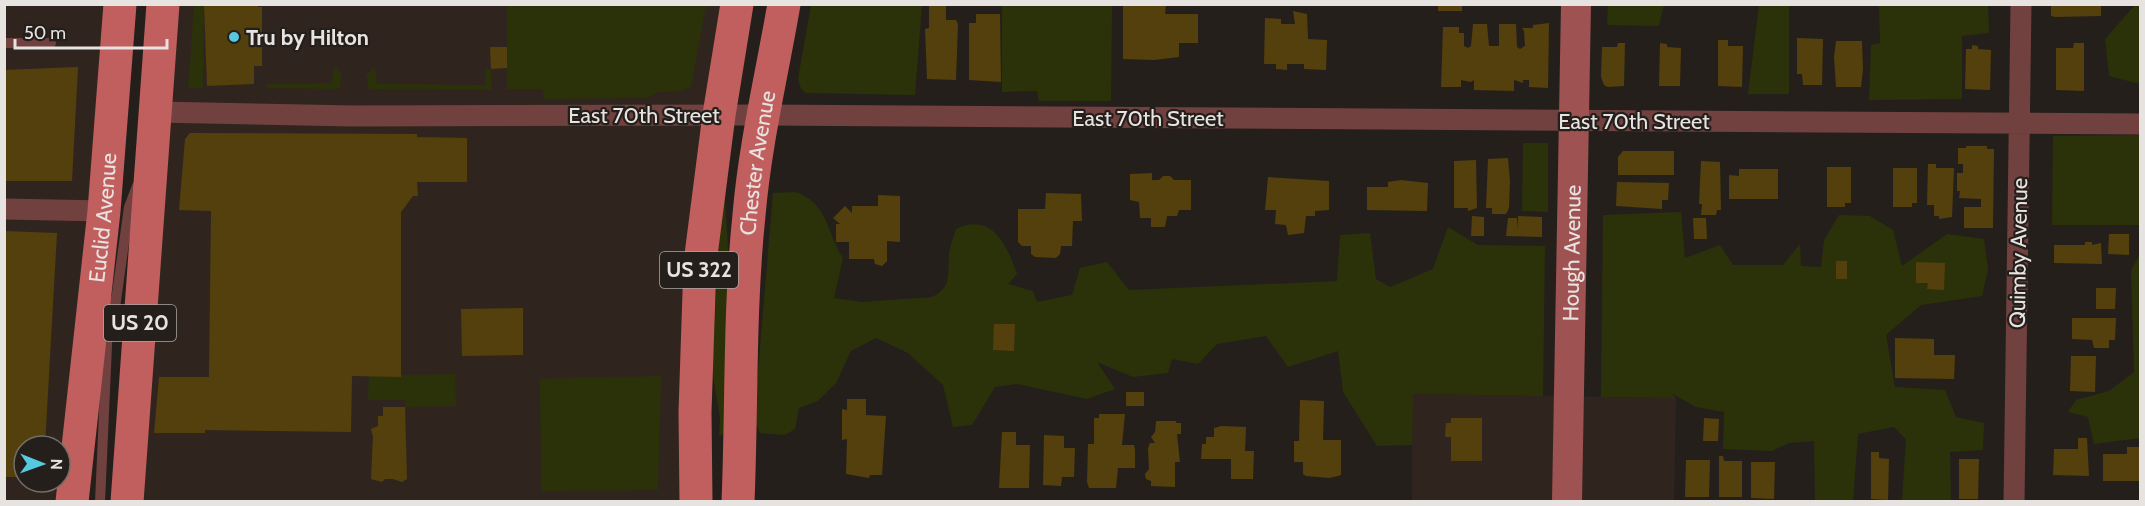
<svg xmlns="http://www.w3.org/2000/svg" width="2145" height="506" viewBox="0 0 2145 506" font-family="Cabin,sans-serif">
  <rect width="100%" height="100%" fill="#241f1b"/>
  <path fill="#30251e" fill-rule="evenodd" d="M4,5H120L72,501H5ZM24,446H60V482H24Z
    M164,5H737L696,501L127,502Z
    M1412,394L1676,398L1674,501L1412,502Z"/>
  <path fill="#2b3209" d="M2136,4L2140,5V84L2109,76L2105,39Z
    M194,5H204L203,88H188Z
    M507,5H706L691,87L679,91L658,92L647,98L544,99L543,89H507Z
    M811,5H922L915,95L806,93L801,89L798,79Z
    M1002,5H1112L1111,101H1039L1037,91L1002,92Z
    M1608,5V4L1664,5L1659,26L1607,25Z
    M1759,5H1789V94H1748Z
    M1879,5H1988L1989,33L1962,36V99L1869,100L1871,45L1880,43Z
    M375,67L377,84L485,85L486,70L491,69L492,90L369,89L366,75Z
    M337,68L342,76L339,89L267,88V84L332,83L333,69Z
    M2140,135V225H2052L2053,136Z
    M1523,143H1548V212L1522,211Z
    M795,192C827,201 826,231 843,258L834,298L862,302L932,297C951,288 948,275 949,257C949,248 953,238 956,229C992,212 1007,245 1017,274L1008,284L1033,291L1037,302L1072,295L1080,268L1107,262L1129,290L1337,281L1340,235L1370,233L1376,279L1390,287L1433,269L1448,227L1478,245L1545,246L1543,396L1413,394L1412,445L1377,446L1343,392L1338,351L1288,367L1266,336L1217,344L1198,364L1172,359L1168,373L1133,377L1097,362L1115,389L1087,399L1017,384L995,387L972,425L953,427L943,385L908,353L876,338L851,351L836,383L818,401L799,408L795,429L785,435L760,433L754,419L773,193Z
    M721,201H725L730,278L724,434L719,436L720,419L712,369Z
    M1681,212L1685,258L1720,245L1733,265H1783L1800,244L1801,266L1821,267L1824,240L1839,215L1870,216L1893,230L1902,266L1947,234L1984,239L1988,270L1982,296L1921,305L1886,335L1895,387L1945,390L1956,417L1984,423L1983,450L1950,452L1951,501H1902L1906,439L1894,427L1858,434L1853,501H1815L1814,441L1789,443L1772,451L1723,449L1724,412L1696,407L1671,393L1676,398L1601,397L1603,215Z
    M2140,254V438L2094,444L2088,417L2068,412L2076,400L2109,391L2134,372L2131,270Z
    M455,374L456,406L405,407V400H368L369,376Z
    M661,376L658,490L541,491L540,379Z"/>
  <path fill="#54400c" d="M204,4H258V7H262V66H254V84L207,86Z
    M929,4H946V20H956L958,24L956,80L927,79L925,29L929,28Z
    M1123,4H1166L1165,14H1198V43H1179V57L1154,60L1123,59Z
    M1438,4H1462V11H1438Z
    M2051,4H2101V16L2056,17L2051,16Z
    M1293,11L1307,14L1308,39L1327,40L1326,70L1304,69V64H1287V70L1276,69V64H1264L1265,18L1281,19V24H1295Z
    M976,14H1000L1001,82L969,80V23H976Z
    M1549,23L1548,88L1529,87V80H1523V83L1514,80V91L1474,90V80L1471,82L1461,80V87H1441L1443,27H1459V33H1464V46L1468,48L1471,46L1473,24H1487L1489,46H1499V24H1516L1517,47L1520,49L1525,46L1524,31L1522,28H1533V25Z
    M1797,38L1823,39L1822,85H1803L1802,74H1797Z
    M1718,40H1728V46H1743L1742,87L1718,86Z
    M1836,41H1862L1863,69L1861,87H1836L1834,57Z
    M1618,43H1625L1624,86L1608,87L1604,85L1601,77L1602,47H1617Z
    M1660,43L1667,44V47L1681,48L1680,86H1659Z
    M2074,43H2084V91L2056,90V48H2073Z
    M1972,45L1978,46V49L1991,50L1990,90L1965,89L1966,49H1972Z
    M490,47H507V68L491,69Z
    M78,67L72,181H4V70Z
    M190,133L417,134V137L467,138V182H417L418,196H413L401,212V377L352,376L351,432L205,430V433H154L159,377H209L211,211L179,210L185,139Z
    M1966,146H1987V149H1994L1993,228H1964V207H1981V199L1959,198L1960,191H1957V173H1963V164H1958V148H1966Z
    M1623,151H1674V175H1618V157Z
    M1508,158L1510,181L1509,208L1506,214H1492V208H1486L1488,159Z
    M1476,160L1477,208L1468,211V208H1454V161Z
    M1701,161L1720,162L1721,210H1717L1716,215H1701L1702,204H1699Z
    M1928,164H1936V168H1954L1952,217L1939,219V216H1934V205H1927Z
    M1827,167H1851V203H1845V207H1827Z
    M1893,168H1917V203H1912V207H1893Z
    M1739,169H1778V199H1729V175L1739,176Z
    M1152,173V180H1159L1163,176H1170L1174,180H1191V210H1179L1177,216H1167L1165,227H1151V218H1140L1139,202L1130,200V174Z
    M1268,177L1329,181V210L1315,211V216H1306L1304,233L1288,235L1286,225L1275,224L1276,210H1265Z
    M1401,180L1428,183L1427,211L1367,210V187H1388V182Z
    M1617,182L1669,183L1668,200H1662V209L1616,206Z
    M1046,193L1081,194L1082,221H1073L1072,246H1061L1060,254L1056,258L1035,257L1031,254V246H1022L1018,242V209H1045Z
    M878,195L900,196V242L887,241V261L882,266L875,264L874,259H849V242H836V224H840L833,218L845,206L852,213V206H878Z
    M1472,216L1484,217V236H1471Z
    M1518,216L1542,217V237L1506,236L1508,218H1517L1518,229Z
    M1693,218H1706L1707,239H1694Z
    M4,231L57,233L45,446H24V477H4Z
    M2109,234H2129V255L2108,254Z
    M2085,242H2092V245L2101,243L2102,264L2054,263V245H2085Z
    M1836,261H1847V279H1836Z
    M1916,262L1945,263L1944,290L1927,289L1928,283H1916Z
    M2096,288H2116L2115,309H2096Z
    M523,308V355L462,356L461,309Z
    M2072,318H2116L2115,340H2109V348H2094L2092,340L2072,339Z
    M994,324H1015L1014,351L993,350Z
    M1895,338L1934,339V355H1955L1954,379L1895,378Z
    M2071,356H2096L2095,392L2070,391Z
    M1126,392H1144V406H1126Z
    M847,399H866V415L886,416L882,475H870L869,478L846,474L847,439L842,440V409L847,410Z
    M1300,400L1324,401L1323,440H1341V475L1338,476L1329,478L1306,476L1303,474V462H1294V441H1299Z
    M383,407H405L407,479L402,482L393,479H385L382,482L371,479L373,437L371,429L378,426V416H383Z
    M1099,414H1125L1122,445H1134L1135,450V468H1118L1116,488H1089L1087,482L1088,444H1094V418H1099Z
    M1451,418H1482V461H1451V437H1445L1446,423H1451Z
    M1704,418L1719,419L1718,441H1703Z
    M1156,421H1176V423H1181V434H1177L1180,462H1175V487L1151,486V481L1146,479L1145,474L1149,469L1148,448L1150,443H1155L1151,437L1155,432Z
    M1221,426L1246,427L1245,451H1254L1253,479H1231V459H1201L1202,444H1206V437H1214V428Z
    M1002,432H1016V445H1030L1029,488H999Z
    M1044,435L1064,436V448H1075L1074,477H1062L1061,486L1043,485Z
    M2078,438H2087L2089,476L2053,475L2054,449H2078Z
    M2127,447H2139V481H2103V454H2127Z
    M1871,452H1879V458L1889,459L1888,500L1871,499Z
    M1719,456H1723L1724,461H1742V497H1719Z
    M1959,459H1979L1978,499H1959Z
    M1686,460H1710L1709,497H1685Z
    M1751,462H1775L1774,499L1751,498Z"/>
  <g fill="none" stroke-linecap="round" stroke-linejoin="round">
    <path stroke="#714140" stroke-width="10" d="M4,43H51
      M114,315L129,207L137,186
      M100,502L109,301"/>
    <path stroke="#714140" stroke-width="21" d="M155,112L352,116L764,115L2140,124
      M4,209L104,211
      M2014,502L2021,4"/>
    <path stroke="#9e5251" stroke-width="30" id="s1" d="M1567,502L1576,4"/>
    <g stroke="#c15f5e" stroke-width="33">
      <path id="s2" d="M72,502L104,211L120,4"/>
      <path d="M127,502L163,4"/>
      <path d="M696,502L695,412L700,263L719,115L737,4"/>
      <path id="s3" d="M738,502C742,406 739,311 749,215C755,144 772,74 784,4"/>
    </g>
  </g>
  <circle fill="#56c9e1" stroke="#241f1b" stroke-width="2" cx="234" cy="37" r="6"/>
  <g text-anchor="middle" stroke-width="4.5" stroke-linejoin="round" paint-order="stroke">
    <g fill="#241f1b" stroke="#aca8a6" stroke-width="1.5">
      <rect x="660" y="252" width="78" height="36" rx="4.5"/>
      <rect x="104" y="305" width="72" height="36" rx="4.5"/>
    </g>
    <g font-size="21" font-weight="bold" fill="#e7e3e1">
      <text x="699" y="277">US 322</text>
      <text x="140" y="330">US 20</text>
    </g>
    <g font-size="22" font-weight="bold" fill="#e7e3e1" stroke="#241f1b" text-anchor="start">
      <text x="246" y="45">Tru by Hilton</text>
    </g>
    <g font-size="22" fill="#e7e3e1" stroke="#241f1b">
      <text x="644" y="123">East 70th Street</text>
      <text x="1148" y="126">East 70th Street</text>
      <text x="1634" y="129">East 70th Street</text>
      <text dy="8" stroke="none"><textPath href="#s3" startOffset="340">Chester Avenue</textPath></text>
      <text dy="8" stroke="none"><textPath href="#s2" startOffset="286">Euclid Avenue</textPath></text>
      <text dy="8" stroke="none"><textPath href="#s1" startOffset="249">Hough Avenue</textPath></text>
      <text transform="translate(2018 253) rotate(-89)" y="8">Quimby Avenue</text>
    </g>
  </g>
  <rect width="2145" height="506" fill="none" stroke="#e7e3e1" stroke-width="12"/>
  <g transform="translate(42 464) rotate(91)"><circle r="28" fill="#241f1b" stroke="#726d6a" stroke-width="1.5"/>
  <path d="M0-4.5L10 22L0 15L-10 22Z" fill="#56c9e1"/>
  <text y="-9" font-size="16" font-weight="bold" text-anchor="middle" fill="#e7e3e1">N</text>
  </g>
  <path d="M15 39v9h152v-9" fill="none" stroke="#e7e3e1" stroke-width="3"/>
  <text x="24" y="39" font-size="18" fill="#e7e3e1" stroke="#241f1b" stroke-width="4.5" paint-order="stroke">50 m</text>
</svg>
